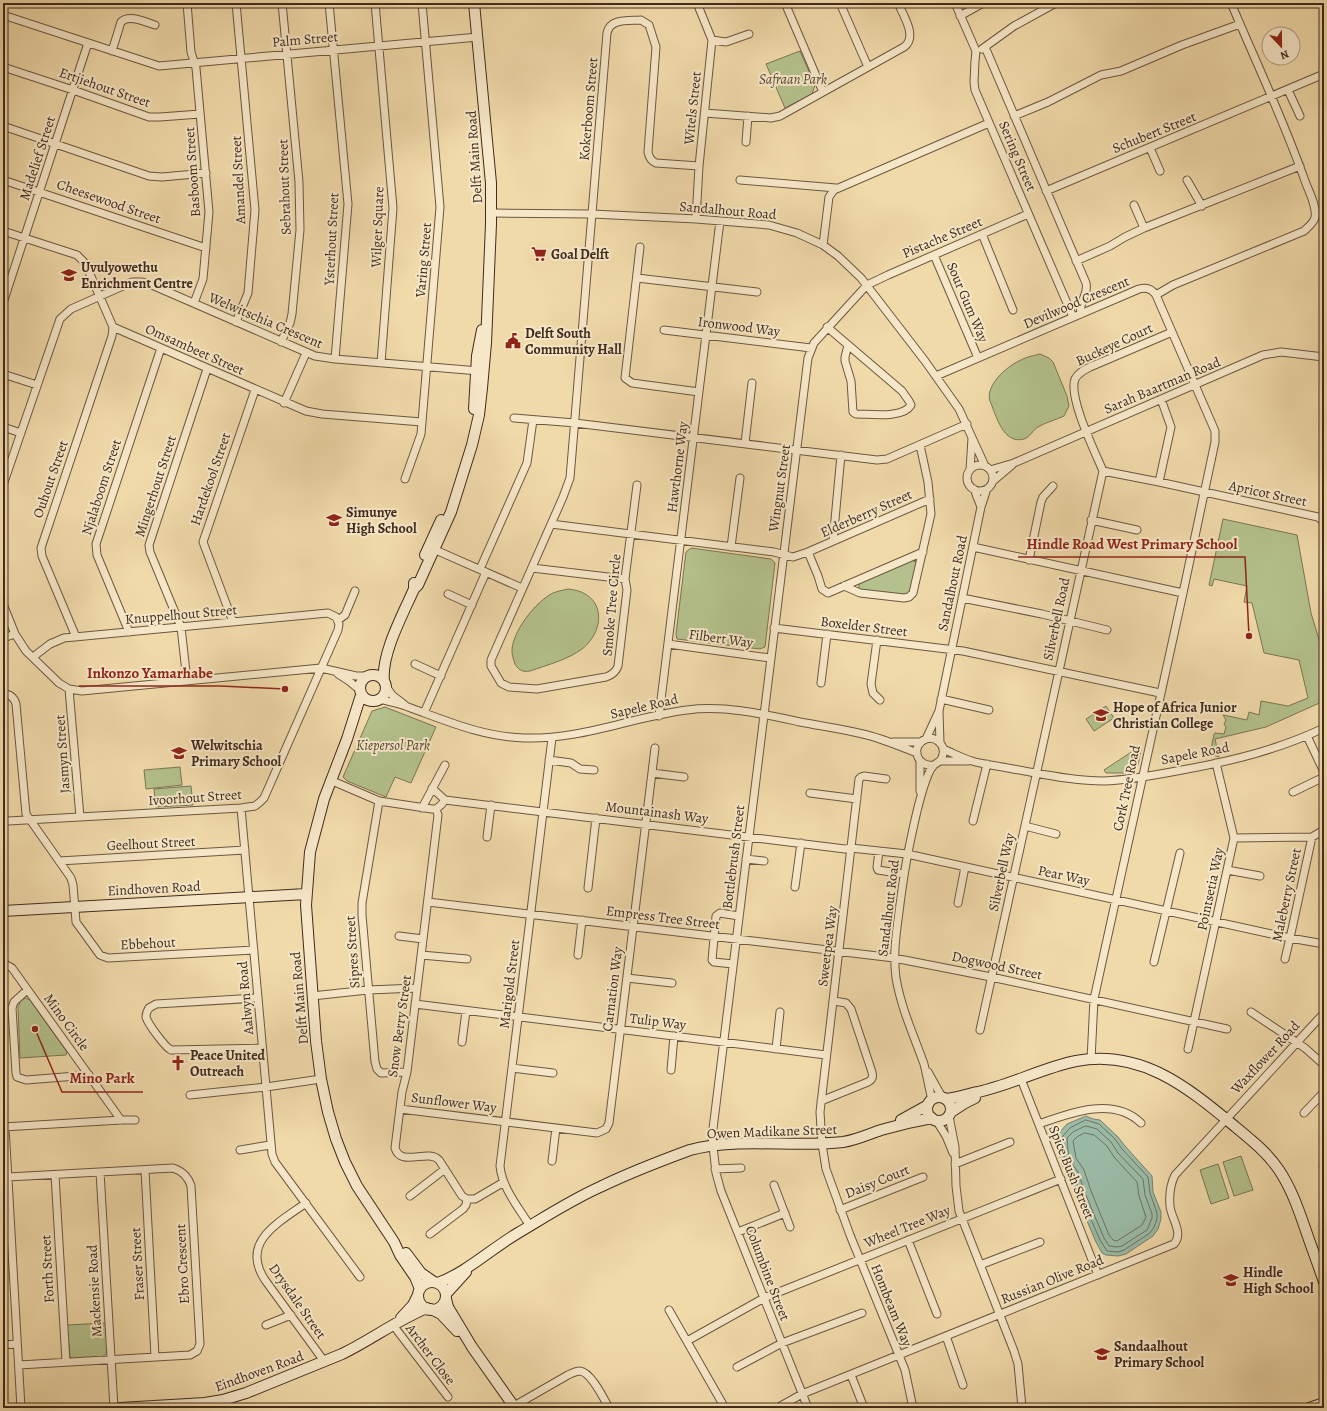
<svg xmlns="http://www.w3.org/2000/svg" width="1327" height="1411" viewBox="0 0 1327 1411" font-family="Alegreya,serif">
  <rect width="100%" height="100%" fill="#f1daaa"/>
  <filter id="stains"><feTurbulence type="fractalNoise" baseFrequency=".005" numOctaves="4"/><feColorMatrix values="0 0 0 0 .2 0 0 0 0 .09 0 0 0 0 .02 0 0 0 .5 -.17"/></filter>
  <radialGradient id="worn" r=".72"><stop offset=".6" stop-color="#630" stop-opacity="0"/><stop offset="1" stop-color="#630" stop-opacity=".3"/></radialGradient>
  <path fill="#b4c18c" stroke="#7a7654" d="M800,51L815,85L812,94L785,108L766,64Z
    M1040,354L1049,358L1053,362L1067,396L1069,406L1064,416C1056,420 1046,422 1038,427C1033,430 1030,437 1024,439C1003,445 996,415 990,401C985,386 1006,367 1019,361C1025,357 1033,356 1040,354Z
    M1223,519L1297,535L1311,613L1324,656V701L1266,727L1215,739L1219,757L1210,754L1214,734L1215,733L1224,734L1226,727L1224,724L1226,720L1223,715L1247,720L1249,712L1259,715L1261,701L1288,706L1308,698L1299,660L1264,653L1252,603L1244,602L1247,586L1214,579L1212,586L1209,585Z
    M691,548L771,559L775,563L765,647L760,649L677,639L676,634L686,552Z
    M912,560L917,563L912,591L907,595L860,590L859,588V583Z
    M568,589C605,592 607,629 582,649C567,660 547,665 530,671C523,672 519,671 515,664C514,660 512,656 512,652C511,633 536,601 553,593C558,591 564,590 568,589Z
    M1106,706L1114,718L1094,731L1086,719Z
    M385,707L436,727L411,783L395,777L386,797L347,781L343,777L372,711Z
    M1139,747L1141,749L1138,765L1126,773H1106L1104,770Z
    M180,767L182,785L146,789L144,770Z
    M191,786L193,805L156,807L154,789Z
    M26,998L30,1000L67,1052L66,1055L20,1058L18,1007L21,1000Z
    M1241,1156L1253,1190L1234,1196L1223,1162Z
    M1218,1164L1229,1198L1211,1204L1200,1170Z
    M106,1323L107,1352L105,1355L101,1357L74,1359L70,1357L67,1325Z"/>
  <path fill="#9bbba6" stroke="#77816f" d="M1086,1116L1093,1119L1100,1120L1118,1137L1125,1146L1152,1176L1153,1192L1161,1212V1219L1158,1229L1153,1236L1126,1254L1118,1256L1106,1255L1102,1253L1096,1242L1076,1195L1070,1176L1062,1165L1059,1153L1058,1137L1059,1133L1067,1124Z"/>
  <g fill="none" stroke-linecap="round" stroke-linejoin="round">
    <path stroke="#6e7362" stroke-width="1" d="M1086,1120L1099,1124L1115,1139L1122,1149L1148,1177L1150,1193L1157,1213V1219L1154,1227L1150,1233L1124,1250L1118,1252L1107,1251L1100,1240L1080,1194L1074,1174L1066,1163L1063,1152L1062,1138L1063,1136L1070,1128Z
      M1086,1126L1097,1129L1111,1142L1118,1153L1143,1179L1145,1195L1152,1214V1218L1147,1230L1122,1246L1117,1247L1109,1246L1104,1238L1085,1193L1078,1172L1070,1161L1068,1151L1067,1138L1073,1132Z
      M1085,1133L1094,1135L1107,1146L1114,1157L1137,1182L1139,1196L1146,1217L1142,1225L1117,1241L1113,1240L1109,1235L1091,1191L1084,1170L1076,1158L1073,1141L1077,1137Z"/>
    <defs>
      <path id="street" d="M187,3L191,52L196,68L209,212L203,279L194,303
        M329,3L348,204L335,359
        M375,3L393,208L381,363
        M785,3L823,92
        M840,3L868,67
        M955,3L976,51L975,61L974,82L975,90L1073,317
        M3,15L159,66L478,37
        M960,16L983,3
        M712,40L726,42L749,34
        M985,47L1086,283C1089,295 1078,302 1081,314
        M982,49L1014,26L1056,3
        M112,51L121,22C129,14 145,22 155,25
        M3,67L73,90L149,117H160L200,114
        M1288,90L1300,116
        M705,113L771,118L780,116L904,47C918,37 903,15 898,3
        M1014,116L1048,102L1101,75L1121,71L1182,45L1240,24
        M3,126L149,176L162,177L206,173
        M746,142L748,116
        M1150,148L1160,171
        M3,180L206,248
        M740,180L836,188
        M1187,180L1202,206
        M1046,191L1324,74
        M1134,205L1144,228
        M492,213L592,214L696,219L769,225L797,233L823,245L838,256L861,278L925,361L959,409L985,466
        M696,219L699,166L712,40L697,3
        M3,231L77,255L83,261L86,265L113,327L306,411L322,414L422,422
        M982,234L1013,310
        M823,245L829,197L834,190L989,123
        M640,247L625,378L632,383L699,392
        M934,255L978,358
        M1076,261L1110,246L1125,237L1144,228L1300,166
        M637,278L757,292
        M1156,295L1173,285L1304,231C1308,227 1314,223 1315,217C1317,206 1309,192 1305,181C1284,121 1256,62 1231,3
        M3,303L88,43
        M236,322L248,293L255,210L236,3
        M827,327L902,391L909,401L911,405C903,419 870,414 856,414L853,412L851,381L845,361V357L848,345
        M664,330L811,348
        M281,342L290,323L292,314L300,230L299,182L282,3
        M3,374L37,385
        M936,376L1139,289C1146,287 1152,289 1156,295L1215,431V442L1183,593L1094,999L1091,1060
        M284,403L306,353
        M514,418L575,423L877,460L887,459L967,424
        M3,427L21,433
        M745,443L752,383
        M967 478a13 13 0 1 1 26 0a13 13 0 1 1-26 0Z
        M970,470L972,438
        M990,470L1014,463L1263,355L1281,352L1324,357
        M1103,471L1159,482L1318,517L1324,522
        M1103,471C1095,452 1068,397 1075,379C1078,373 1084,370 1090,367L1172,332
        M405,479L421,434L440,207L422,3
        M993,481L1012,465
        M1159,482L1171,427L1161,399
        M3,485L60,319L71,309L132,282H142L152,285L315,356L335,359L479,371
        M637,485L625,579L627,590L618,666C616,672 612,675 606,677L537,689L509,687L501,683L491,666V660L563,497L570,478L607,33C610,18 629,21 641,20L649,25L656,47L648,152C649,158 651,161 656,163L699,166
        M974,489L981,507
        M1091,520L1137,530
        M551,524L774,552L793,557L808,552L930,499
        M833,541L841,455
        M731,547L740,478
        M973,547L1183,593
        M431,548L522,588
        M808,552L818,576L822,589L828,593L923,552
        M1029,560L1041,502L1043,497L1053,486
        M532,568L625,579
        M480,569L527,463L533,420
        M844,586L860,593L904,598L909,597L913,593L931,514L928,482L920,445
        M448,594L472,605
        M962,598L1042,614L1107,630
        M3,604L15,634L26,651L59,683L69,689L82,691L321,668L356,676H367
        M338,620L345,615L355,591
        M233,622L203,542L255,390
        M774,628L963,651L1160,693
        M129,632L97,555L96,544L161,348
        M76,637L42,556L41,548L112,336L113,327
        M3,638L15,634
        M877,640L871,684L873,693L880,700
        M668,644L770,658
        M415,664L441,676
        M338,674L349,681L360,690
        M187,681L181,627L150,552L149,545L207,369
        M821,683L827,634
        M386,686L392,695L405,705
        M69,689L80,817
        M3,694C10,694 14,697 16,704L26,814L71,878L73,885L76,922L100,955L108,958L254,950
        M379,699C389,702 399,703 408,707C447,721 483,737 524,738C581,740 631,717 687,710C725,705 763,714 800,722C821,726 842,729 863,734C881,738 899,746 917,753
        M941,699L989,710
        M939,711L940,743
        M424,713L486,572
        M659,716L720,221
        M1307,736L1324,772
        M926,739L939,711L981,507L987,489
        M893,742H921
        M943,749C953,753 962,758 972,761C985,765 1000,766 1013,769C1043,774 1073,781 1104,781C1130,780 1156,775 1182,770C1232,761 1277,750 1324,728
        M549,760L571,763L580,769L594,770
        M940,761H968
        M652,773L684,777
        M886,779L864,776L861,777L859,779L820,1112L822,1144L826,1169L850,1235L905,1370L913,1408
        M330,780L379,801L432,809H436
        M432,788L445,800
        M920,791V761
        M1293,792L1324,777
        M810,793L857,799
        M379,801L362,903V915L375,1062L377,1069L381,1073L407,1072
        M241,808L272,1154L275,1162L360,1277
        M422,808L445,765
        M436,809L441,805L445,800L845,849L851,848L907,854L1290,938L1324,944
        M436,809L438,815L407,1072L402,1092L395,1148C401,1168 428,1148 439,1160L462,1196L467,1199H475L504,1182
        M3,820L8,821L241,808L255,806L260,802L264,798L338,630L339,624L336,617L328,613L64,638L50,644L33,657
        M973,821L987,764
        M1025,826L1056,834
        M487,837L491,805
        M1234,838L1312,837L1324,830
        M879,851L877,867L878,870L904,874
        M746,859L764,861
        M59,861L245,850
        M1227,870L1260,876
        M795,887L801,843
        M588,888L596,818
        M428,902L894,958L991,977L1227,1029
        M958,903L965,867
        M399,936L423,939
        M421,955L467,959
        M578,955L582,920
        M1285,959L1290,938L1312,837
        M1154,962L1180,853
        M3,963L12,968L121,1120
        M733,964L714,962L712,960L716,916L720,913L739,916
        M627,978L672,983
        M27,990L14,1002L12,1008L16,1073L17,1077L26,1080L89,1075
        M312,996L368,990L417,988
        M258,998L156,1004L149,1008C147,1011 146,1014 146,1017C148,1024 165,1047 171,1050L262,1048
        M415,1004L826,1055
        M1251,1012L1305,1048L1324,1065
        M980,1030L1103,471
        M462,1042L466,1011
        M776,1049L780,1012
        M1188,1049L1234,838L1216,763
        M512,1068L553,1073
        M671,1070L674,1036
        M928,1072L942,1097
        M1021,1079L1098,1275
        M190,1095L266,1087L321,1079
        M932,1100C929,1088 927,1076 924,1064C914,1036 901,1008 896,978C893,955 896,934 899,912C902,888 905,866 910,843C915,820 919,797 928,775C929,772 932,767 934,765C938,762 942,761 943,754C945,745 936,736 926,739C910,745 916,768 934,765
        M821,1101L868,1082C873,1079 873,1077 872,1072L851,1009L846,1003L834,1001
        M400,1109L597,1133L606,1129L609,1123L655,748
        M1304,1113L1324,1092
        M949,1116L955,1147L956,1186L959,1211L1014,1351L1018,1364L1022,1408
        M936,1120L946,1136L953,1153
        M1039,1124C1070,1113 1113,1096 1141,1123
        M3,1127L121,1120H135
        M5,1127L21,1408
        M240,1150L270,1145
        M552,1161L556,1128
        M955,1164L1010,1142
        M1323,1166L1324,1165
        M715,1169L741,1168
        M145,1170L155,1357
        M100,1172L114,1408
        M55,1175L66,1362
        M8,1177L173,1168C182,1171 188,1176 191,1186L200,1344L197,1351L190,1355L19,1365
        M774,1185L790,1227
        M410,1196L445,1169
        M306,1203C278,1223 240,1242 265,1280L324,1361
        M840,1210L923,1177
        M530,1226C519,1208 502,1188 500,1166L552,738
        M738,1232L785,1213
        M430,1234L463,1209L466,1205L467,1199
        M908,1240L937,1314
        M980,1265L1040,1242
        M669,1310L725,1408
        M266,1325L291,1315
        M393,1325L448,1397
        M946,1336L963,1385
        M687,1341L764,1298L1061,1179
        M3,1345L17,1344
        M737,1367L782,1343L862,1313
        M851,1375L864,1408
        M514,1406L568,1375C572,1373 576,1371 580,1371C591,1372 604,1399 609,1408
        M777,1408L802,1394L1174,1244C1184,1233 1171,1218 1170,1206C1169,1195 1170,1185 1175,1175L1324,1013
        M808,1408L721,1191L716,1173L712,1137L808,358L814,343L867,285L888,275L1028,214"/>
      <path id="secondary" d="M474,409L477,356L482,330
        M425,555L441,520
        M414,589L418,585L451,512L472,445L479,415L482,388L486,343L491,224V183L474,3
        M360 688a13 13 0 1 1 26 0a13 13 0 1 1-26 0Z
        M384,681C381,654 403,614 414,589V583
        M361,695L347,739L324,799L310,852L306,905L316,1041L321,1079L328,1112L336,1139L345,1162L357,1186L394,1242L400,1255L415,1277L420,1289
        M3,911L306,894
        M927 1109a12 12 0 1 1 24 0a12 12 0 1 1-24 0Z
        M946,1099C957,1098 967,1094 978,1092C1011,1085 1042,1068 1076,1061C1140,1049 1186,1086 1232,1124C1249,1138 1267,1152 1279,1170C1291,1188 1298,1208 1305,1228C1311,1246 1318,1264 1324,1282
        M951,1112L965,1103L975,1098
        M901,1120L928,1105
        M406,1253L421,1273L434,1282
        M418 1296a14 14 0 1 1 28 0a14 14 0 1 1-28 0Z
        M438,1283C467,1272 491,1249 518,1233C545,1217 571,1200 600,1187C629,1173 660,1161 690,1150C738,1137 794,1148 843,1142C856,1140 869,1134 881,1130C898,1125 915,1121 932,1118
        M446,1294L466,1272
        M446,1299L448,1307L472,1347L515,1408
        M431,1309L441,1314L457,1331
        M401,1318L413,1305L418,1295
        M120,1408L205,1403L223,1400L246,1393L342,1354C371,1340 397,1320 427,1308
        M1309,1408L1324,1403"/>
    </defs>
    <use href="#street" stroke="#6c5740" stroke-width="9"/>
    <use href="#secondary" stroke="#402b1d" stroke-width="12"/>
    <use href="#street" stroke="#f6e7c8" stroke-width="7"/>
    <use href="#secondary" stroke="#f6e7c8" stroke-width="10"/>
  </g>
  <defs>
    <symbol id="supermarket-bare" viewBox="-9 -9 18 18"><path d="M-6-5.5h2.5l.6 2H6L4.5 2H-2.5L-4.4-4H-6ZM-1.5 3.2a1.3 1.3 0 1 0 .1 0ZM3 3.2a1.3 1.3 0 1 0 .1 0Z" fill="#8f2418" stroke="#f6e7c8" stroke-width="2.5" paint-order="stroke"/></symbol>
    <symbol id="school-bare" viewBox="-9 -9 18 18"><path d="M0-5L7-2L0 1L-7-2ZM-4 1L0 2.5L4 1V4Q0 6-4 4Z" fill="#8f2418" stroke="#f6e7c8" stroke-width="2.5" paint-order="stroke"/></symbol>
    <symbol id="civic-bare" viewBox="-9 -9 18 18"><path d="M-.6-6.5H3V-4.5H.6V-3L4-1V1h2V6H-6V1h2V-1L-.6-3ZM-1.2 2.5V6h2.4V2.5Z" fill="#8f2418" stroke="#f6e7c8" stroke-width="2.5" paint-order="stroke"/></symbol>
    <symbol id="church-bare" viewBox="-9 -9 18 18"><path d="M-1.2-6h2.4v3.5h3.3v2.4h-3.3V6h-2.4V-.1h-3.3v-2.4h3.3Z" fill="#8f2418" stroke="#f6e7c8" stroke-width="2.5" paint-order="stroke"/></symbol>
  </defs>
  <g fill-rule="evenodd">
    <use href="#supermarket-bare" x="528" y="243" width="22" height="22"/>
    <use href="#school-bare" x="58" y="264" width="22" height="22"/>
    <use href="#civic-bare" x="502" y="330" width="22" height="22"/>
    <use href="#school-bare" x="323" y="509" width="22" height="22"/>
    <use href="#school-bare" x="1090" y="704" width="22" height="22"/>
    <use href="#school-bare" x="168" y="742" width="22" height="22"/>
    <use href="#church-bare" x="167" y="1052" width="22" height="22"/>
    <use href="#school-bare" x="1220" y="1269" width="22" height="22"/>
    <use href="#school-bare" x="1091" y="1343" width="22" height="22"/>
  </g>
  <g text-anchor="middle" stroke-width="4" stroke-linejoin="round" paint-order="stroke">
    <g font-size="14" fill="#402b1d" stroke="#f6e7c8">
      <text transform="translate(305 39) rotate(-5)" y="5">Palm Street</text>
      <text transform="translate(105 87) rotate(19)" y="5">Ertjiehout Street</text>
      <text transform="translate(692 108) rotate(-84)" y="5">Witels Street</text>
      <text transform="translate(588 109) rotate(-85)" y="5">Kokerboom Street</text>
      <text transform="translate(1154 132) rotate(-22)" y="5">Schubert Street</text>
      <text transform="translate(1018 156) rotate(67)" y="5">Sering Street</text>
      <text transform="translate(474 157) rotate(-94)" y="5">Delft Main Road</text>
      <text transform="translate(37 158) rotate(-72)" y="5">Madelief Street</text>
      <text transform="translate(192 172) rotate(-94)" y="5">Basboom Street</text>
      <text transform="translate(238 180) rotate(-93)" y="5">Amandel Street</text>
      <text transform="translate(284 187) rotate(-92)" y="5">Sebrahout Street</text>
      <text transform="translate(109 201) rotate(19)" y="5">Cheesewood Street</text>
      <text transform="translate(728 210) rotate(5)" y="5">Sandalhout Road</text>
      <text transform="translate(377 227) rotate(-88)" y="5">Wilger Square</text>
      <text transform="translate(942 237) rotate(-23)" y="5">Pistache Street</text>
      <text transform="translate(331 239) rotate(-87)" y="5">Ysterhout Street</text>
      <text transform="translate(423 260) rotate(-85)" y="5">Varing Street</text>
      <text transform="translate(968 302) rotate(67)" y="5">Sour Gum Way</text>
      <text transform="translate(1076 302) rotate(-23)" y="5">Devilwood Crescent</text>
      <text transform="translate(266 320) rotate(23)" y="5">Welwitschia Crescent</text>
      <text transform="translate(739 326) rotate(7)" y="5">Ironwood Way</text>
      <text transform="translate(1114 344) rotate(-25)" y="5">Buckeye Court</text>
      <text transform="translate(195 349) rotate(24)" y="5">Omsambeet Street</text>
      <text transform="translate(1162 385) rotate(-23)" y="5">Sarah Baartman Road</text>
      <text transform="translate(677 467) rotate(-83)" y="5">Hawthorne Way</text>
      <text transform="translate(50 479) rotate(-71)" y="5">Ouhout Street</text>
      <text transform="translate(210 479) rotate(-71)" y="5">Hardekool Street</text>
      <text transform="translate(155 486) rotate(-72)" y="5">Mingerhout Street</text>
      <text transform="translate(101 487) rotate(-72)" y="5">Njalaboom Street</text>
      <text transform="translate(779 488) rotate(-82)" y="5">Wingnut Street</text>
      <text transform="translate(1268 493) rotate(12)" y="5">Apricot Street</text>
      <text transform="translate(866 513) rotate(-24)" y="5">Elderberry Street</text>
      <text transform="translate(952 583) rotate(-78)" y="5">Sandalhout Road</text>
      <text transform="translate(611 605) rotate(-85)" y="5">Smoke Tree Circle</text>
      <text transform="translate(181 614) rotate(-5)" y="5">Knuppelhout Street</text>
      <text transform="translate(1056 619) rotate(-78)" y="5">Silverbell Road</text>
      <text transform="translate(864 626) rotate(7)" y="5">Boxelder Street</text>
      <text transform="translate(721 638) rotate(8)" y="5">Filbert Way</text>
      <text transform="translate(644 706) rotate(-13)" y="5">Sapele Road</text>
      <text transform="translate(1195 753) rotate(-11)" y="5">Sapele Road</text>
      <text transform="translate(62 754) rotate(-94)" y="5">Jasmyn Street</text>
      <text transform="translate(1126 788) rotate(-78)" y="5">Cork Tree Road</text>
      <text transform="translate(195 797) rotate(-4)" y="5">Ivoorhout Street</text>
      <text transform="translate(657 812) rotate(7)" y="5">Mountainash Way</text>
      <text transform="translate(151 843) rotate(-3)" y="5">Geelhout Street</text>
      <text transform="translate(733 857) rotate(-83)" y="5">Bottlebrush Street</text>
      <text transform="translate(1001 872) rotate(-78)" y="5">Silverbell Way</text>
      <text transform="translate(1064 875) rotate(12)" y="5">Pear Way</text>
      <text transform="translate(154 888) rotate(-3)" y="5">Eindhoven Road</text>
      <text transform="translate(1210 889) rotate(-78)" y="5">Pointsetia Way</text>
      <text transform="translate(1286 895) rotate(-78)" y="5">Maleberry Street</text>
      <text transform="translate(888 908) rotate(-83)" y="5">Sandalhout Road</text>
      <text transform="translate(663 917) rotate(7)" y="5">Empress Tree Street</text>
      <text transform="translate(148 943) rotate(-3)" y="5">Ebbehout</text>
      <text transform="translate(827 946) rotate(-83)" y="5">Sweetpea Way</text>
      <text transform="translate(352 952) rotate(-94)" y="5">Sipres Street</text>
      <text transform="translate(997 965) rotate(12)" y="5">Dogwood Street</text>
      <text transform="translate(509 984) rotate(-83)" y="5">Marigold Street</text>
      <text transform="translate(612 989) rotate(-83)" y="5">Carnation Way</text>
      <text transform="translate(245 998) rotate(-95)" y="5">Aalwyn Road</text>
      <text transform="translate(299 998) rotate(-95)" y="5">Delft Main Road</text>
      <text transform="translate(658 1021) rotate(7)" y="5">Tulip Way</text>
      <text transform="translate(67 1022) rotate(54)" y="5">Mino Circle</text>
      <text transform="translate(399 1026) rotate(-82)" y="5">Snow Berry Street</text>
      <text transform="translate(1265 1057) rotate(-47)" y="5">Waxflower Road</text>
      <text transform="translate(454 1102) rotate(7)" y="5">Sunflower Way</text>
      <text transform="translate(772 1131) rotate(-2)" y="5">Owen Madikane Street</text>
      <text transform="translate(1072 1172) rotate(68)" y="5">Spice Bush Street</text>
      <text transform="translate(877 1181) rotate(-22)" y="5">Daisy Court</text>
      <text transform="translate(907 1226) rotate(-22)" y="5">Wheel Tree Way</text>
      <text transform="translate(137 1264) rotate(-93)" y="5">Fraser Street</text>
      <text transform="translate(182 1264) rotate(-93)" y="5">Ebro Crescent</text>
      <text transform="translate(47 1269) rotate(-93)" y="5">Forth Street</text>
      <text transform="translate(768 1273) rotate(69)" y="5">Columbine Street</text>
      <text transform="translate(1052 1279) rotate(-22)" y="5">Russian Olive Road</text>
      <text transform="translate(94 1291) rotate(-93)" y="5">Mackensie Road</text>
      <text transform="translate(298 1301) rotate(55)" y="5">Drysdale Street</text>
      <text transform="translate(892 1305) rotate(68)" y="5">Hombeam Way</text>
      <text transform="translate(431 1354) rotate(53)" y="5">Archer Close</text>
      <text transform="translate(259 1371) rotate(-20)" y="5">Eindhoven Road</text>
    </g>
    <g font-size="14" font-style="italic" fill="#574933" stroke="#f6e7c8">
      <text x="793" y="84">Safraan Park</text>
      <text x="393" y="750">Kiepersol Park</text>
    </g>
    <g font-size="14" font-weight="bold" fill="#402b1d" stroke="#f6e7c8" text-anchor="start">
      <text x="551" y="259">Goal Delft</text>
      <text x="81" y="272">Uvulyowethu<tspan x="81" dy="16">Enrichment Centre</tspan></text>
      <text x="525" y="338">Delft South<tspan x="525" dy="16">Community Hall</tspan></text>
      <text x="346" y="517">Simunye<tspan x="346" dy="16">High School</tspan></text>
      <text x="1113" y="712">Hope of Africa Junior<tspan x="1113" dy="16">Christian College</tspan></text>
      <text x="191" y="750">Welwitschia<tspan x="191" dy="16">Primary School</tspan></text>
      <text x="190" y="1060">Peace United<tspan x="190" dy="16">Outreach</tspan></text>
      <text x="1243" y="1277">Hindle<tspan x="1243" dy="16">High School</tspan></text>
      <text x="1114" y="1351">Sandaalhout<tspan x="1114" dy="16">Primary School</tspan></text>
    </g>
  </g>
  <path fill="none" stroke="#8f2418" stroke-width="1.5" d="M1249 636L1245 557H1018M285 689L221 686H79M35 1029L62 1092H143"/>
  <g fill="#8f2418" stroke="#f6e7c8" stroke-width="1.5">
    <circle cx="1249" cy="636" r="4"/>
    <circle cx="285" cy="689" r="4"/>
    <circle cx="35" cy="1029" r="4"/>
  </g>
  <g font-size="15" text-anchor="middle" font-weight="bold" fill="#8f2418" stroke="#f6e7c8" stroke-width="4" stroke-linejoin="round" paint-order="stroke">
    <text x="1132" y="549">Hindle Road West Primary School</text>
    <text x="150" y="678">Inkonzo Yamarhabe</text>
    <text x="102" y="1083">Mino Park</text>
  </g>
  <rect width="1327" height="1411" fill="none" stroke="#f1daaa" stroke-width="16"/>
  <rect x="4" y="4" width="1319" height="1403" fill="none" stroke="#402b1d" stroke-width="2"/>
  <rect x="8" y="8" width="1311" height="1395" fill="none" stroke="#402b1d"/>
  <g transform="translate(1281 46) rotate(158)"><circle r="19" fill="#f6e7c8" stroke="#ad9c84"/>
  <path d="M0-3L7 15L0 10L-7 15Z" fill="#8f2418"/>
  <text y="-6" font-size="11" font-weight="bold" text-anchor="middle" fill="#402b1d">N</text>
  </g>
  <rect width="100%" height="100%" filter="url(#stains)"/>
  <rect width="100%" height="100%" fill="url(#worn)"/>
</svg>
